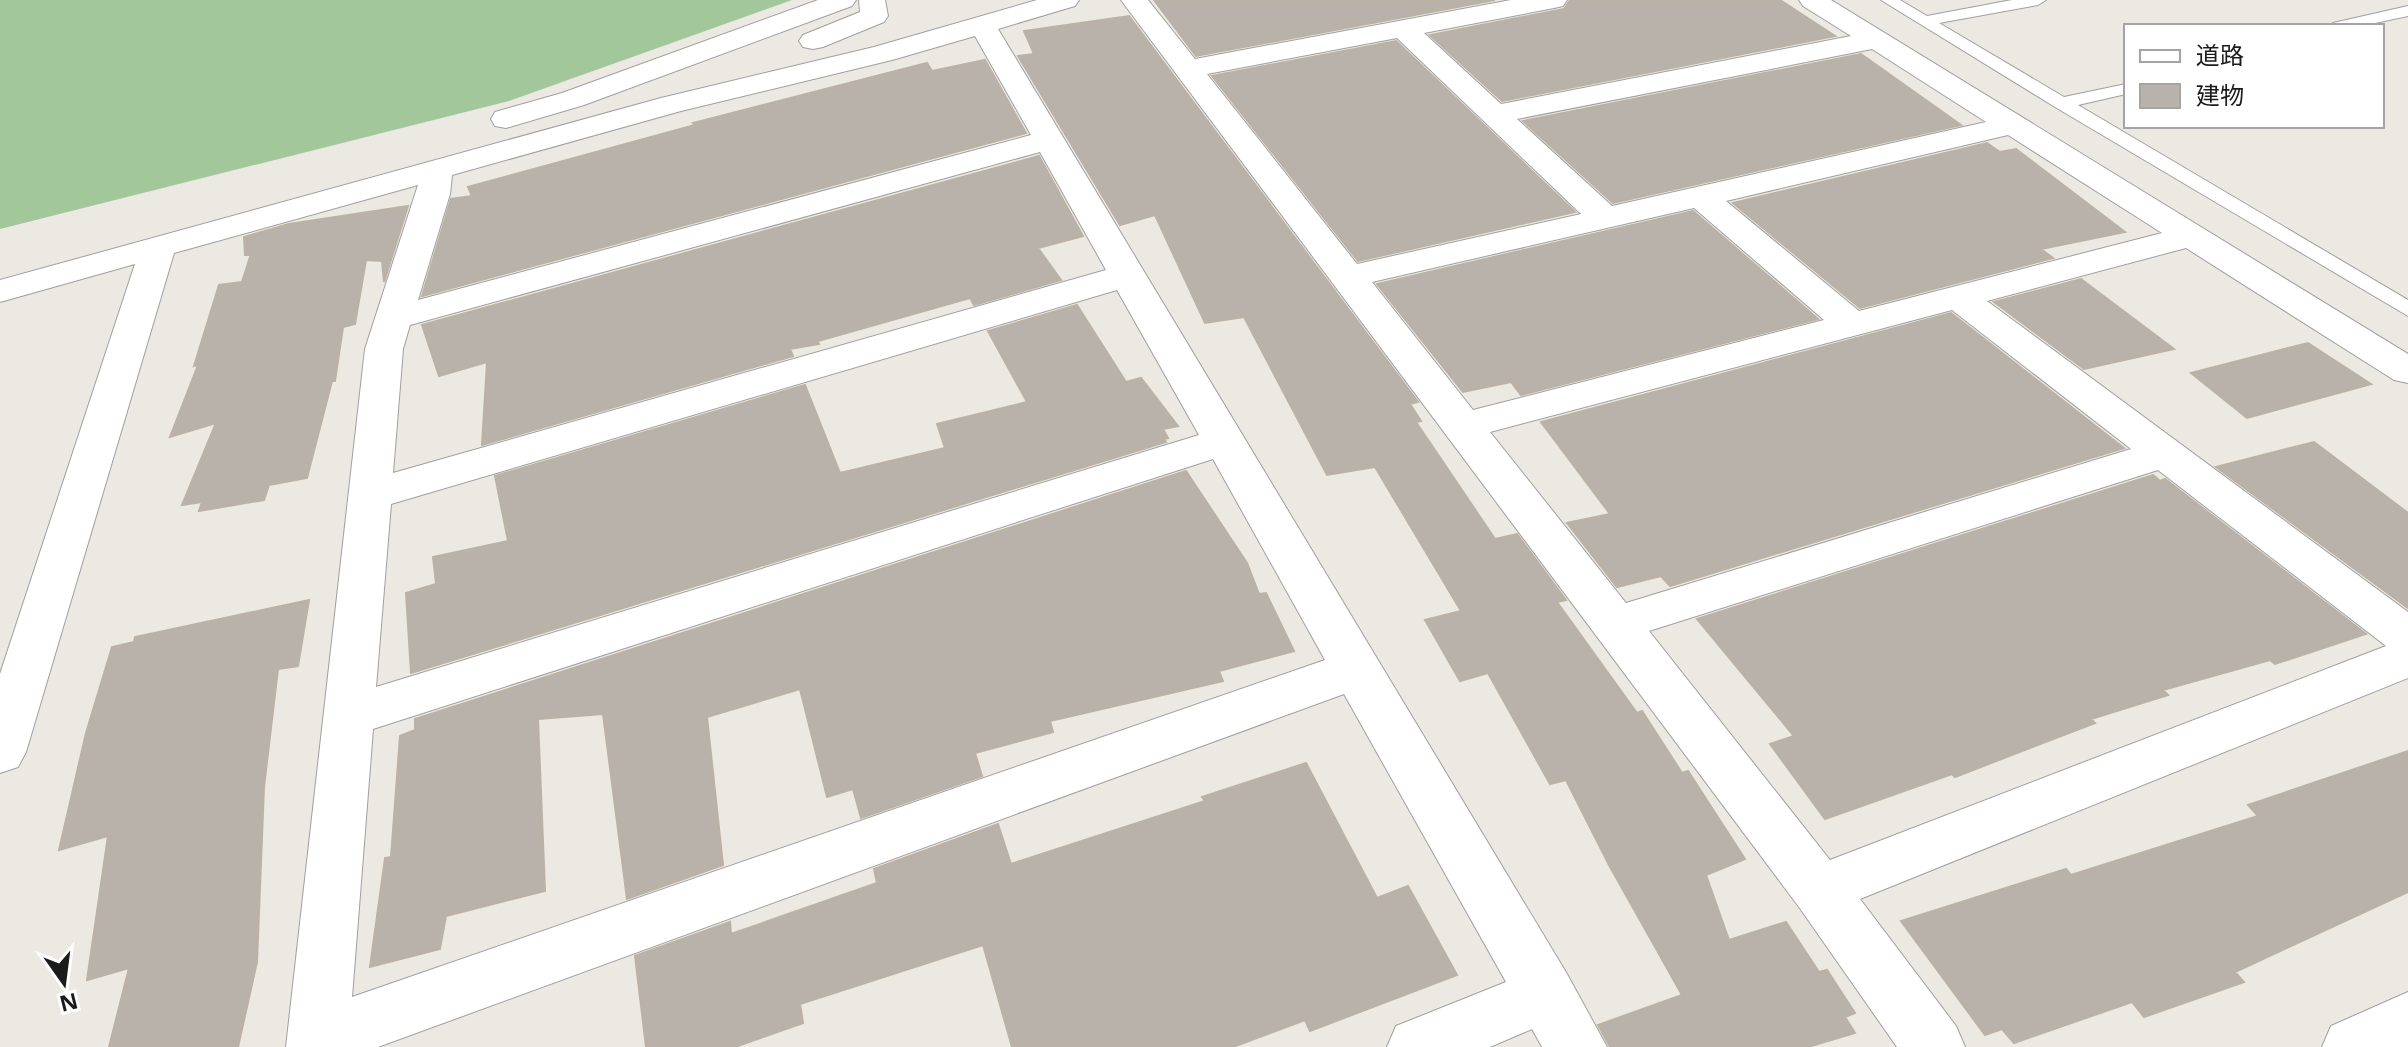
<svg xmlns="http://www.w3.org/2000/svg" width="2408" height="1047" viewBox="0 0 2408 1047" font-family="'Open Sans','Noto Sans JP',sans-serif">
  <rect width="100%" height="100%" fill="#ebe9e1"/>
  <path fill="#a2c79a" d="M0,0H792L509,101L0,229Z"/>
  <path fill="#b8b2ab" stroke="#bbb1a5" stroke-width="2" d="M1154,0H1495L1196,56Z
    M1570,0H1780L1835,36L1502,101L1430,35L1564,9Z
    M1129,16L1418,402L1410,404L1421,421L1416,422L1495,539L1517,534L1566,600L1557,602L1637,713L1642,711L1682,773L1688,771L1745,859L1706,875L1729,940L1786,922L1819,972L1827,970L1855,1013L1845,1017L1855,1033L1808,1047H1610L1598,1025L1682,995L1609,865L1566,780L1550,784L1488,673L1460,681L1425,620L1461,611L1375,467L1327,475L1244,317L1205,323L1155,215L1120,225L1018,56L1034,54L1024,31Z
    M1396,41L1575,212L1358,261L1212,76Z
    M1861,54L1961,125L1613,203L1523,121Z
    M985,60L1026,133L422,296L451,199L472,196L468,187L695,125L693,123L927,63L932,71Z
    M1987,143L2000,152L2016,149L2125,232L2041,249L2053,258L1860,308L1733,203Z
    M1039,156L1083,236L1038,248L1061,280L974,305L970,298L818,341L819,344L790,349L793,356L482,445L487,362L439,376L422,325Z
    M408,206L384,282L382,261L366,260L355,324L343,327L335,381H332L307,478L269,485L264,500L199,511L202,502L182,505L216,423L170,437L198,365L194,366L219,285L242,282L250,257L255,255H245L244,237L289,224Z
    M1693,211L1818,319L1521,395L1511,382L1463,392L1377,284Z
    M2081,279L2174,349L2084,369L1994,302Z
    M1077,305L1126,382L1141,378L1178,426L1163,429L1168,438L1164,439L1166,442L411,673L406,593L436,584L433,557L508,541L495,476L805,385L840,473L945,448L937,424L1027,402L988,331Z
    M1951,313L2124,448L1670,586L1661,576L1617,587L1567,523L1610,514L1541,422Z
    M2308,343L2371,384L2247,418L2191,373Z
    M2314,442L2408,513V608L2216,467Z
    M1186,471L1247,563L1259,594L1266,593L1294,651L1219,671L1223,681L1050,721L1053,732L975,753L982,776L861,818L853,789L827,797L800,689L707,717L723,865L627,899L603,714L538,719L545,891L446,916L440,949L370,967L385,858L391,857L400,736L415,730V719Z
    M2153,475L2160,481L2165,479L2366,634L2275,664L2270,660L2163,690L2168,695L2091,719L2095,723L1955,777L1952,774L1825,819L1770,744L1794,736L1697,619Z
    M309,600L298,666L278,669L264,787L257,962L238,1047H109L129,968L87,980L108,836L59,850L86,733L112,647L134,642L135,637Z
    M2408,751V892L2235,972L2244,982L2144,1017L2132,1002L2014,1043L2002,1029L1985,1035L1901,921L2066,869L2071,875L2258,816L2248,805Z
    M1306,763L1377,898L1408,886L1457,975L1310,1031L1305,1020L1233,1047H1012L983,945L800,1004L803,1023L735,1047H646L635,956L730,922L731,934L877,883L874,869L998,824L1011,864L1205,801L1202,797Z"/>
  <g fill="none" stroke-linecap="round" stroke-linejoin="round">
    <defs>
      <path id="service" d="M1881,0H1900L1927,16L2012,0H2046L2038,5L1939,23L2064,97L2126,84V94L2078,105L2408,300V316L2055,107Z
        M2408,6V16L2361,26H2331L2333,23Z"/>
      <path id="minor" d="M818,0H856L852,6L584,105L506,128L495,126L491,119L495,112L562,93Z
        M859,0H885L888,16L884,22L823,47L813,49L803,47L799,41L803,35L860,12Z
        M1037,0H1079L1075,6L998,29L1567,974L1607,1047H1542L1532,1029L1490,1047H1387L1396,1026L1506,982L1344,694L378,1047H286L365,349L418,185L174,253L26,752L18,767L0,773V674L135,264L0,302V280L661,98L874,47ZM975,36L1031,135L418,300L450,194L452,175L681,111L892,60ZM1040,152L1106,270L393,473L403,349L410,325ZM1117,290L1199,435L376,687L391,504ZM1213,459L1325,660L352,997L373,729Z
        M1121,0H1148L1195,59L1511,0H1567L1563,6L1554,8L1424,33L1501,104L1851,36L1803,6L1799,0H1831L2408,354V383L2394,380L2186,248L1987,301L2408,612V678L1860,899L1956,1026L1965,1047H1897L1799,907ZM1397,38L1581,214L1357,264L1207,74ZM1872,49L1986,122L1612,206L1517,119ZM2008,135L2162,233L1859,311L1726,201ZM1694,208L1824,320L1473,410L1372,282ZM1952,310L2131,449L1626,603L1490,432ZM2158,470L2386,646L1830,860L1649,631Z"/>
      <path id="tertiary" d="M2408,992V1047H2322L2331,1026Z"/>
    </defs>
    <use href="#service" stroke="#9f9f9f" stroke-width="2"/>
    <use href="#minor" stroke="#9f9f9f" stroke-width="2"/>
    <use href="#tertiary" stroke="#9f9f9f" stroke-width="2"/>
    <use href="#service" fill="#fff" fill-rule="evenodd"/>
    <use href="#minor" fill="#fff" fill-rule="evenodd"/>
    <use href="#tertiary" fill="#fff" fill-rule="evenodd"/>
  </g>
  <rect x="2124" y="24" width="260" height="104" fill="#ffffff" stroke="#a4a4a4" stroke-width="2"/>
  <rect x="2140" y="50" width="40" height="12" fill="#ffffff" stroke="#a4a4a4" stroke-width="2"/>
  <text x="2196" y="64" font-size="24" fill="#1b1b1b">道路</text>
  <rect x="2140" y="84" width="40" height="24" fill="#b8b2ab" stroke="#a4a4a4" stroke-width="2"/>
  <text x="2196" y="104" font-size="24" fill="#1b1b1b">建物</text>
  <g transform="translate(64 983) rotate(166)" stroke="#ffffff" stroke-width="6" paint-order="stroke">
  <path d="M0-6L14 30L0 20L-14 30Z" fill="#1b1b1b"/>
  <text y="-12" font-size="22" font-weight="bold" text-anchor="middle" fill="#1b1b1b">N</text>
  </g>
</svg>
